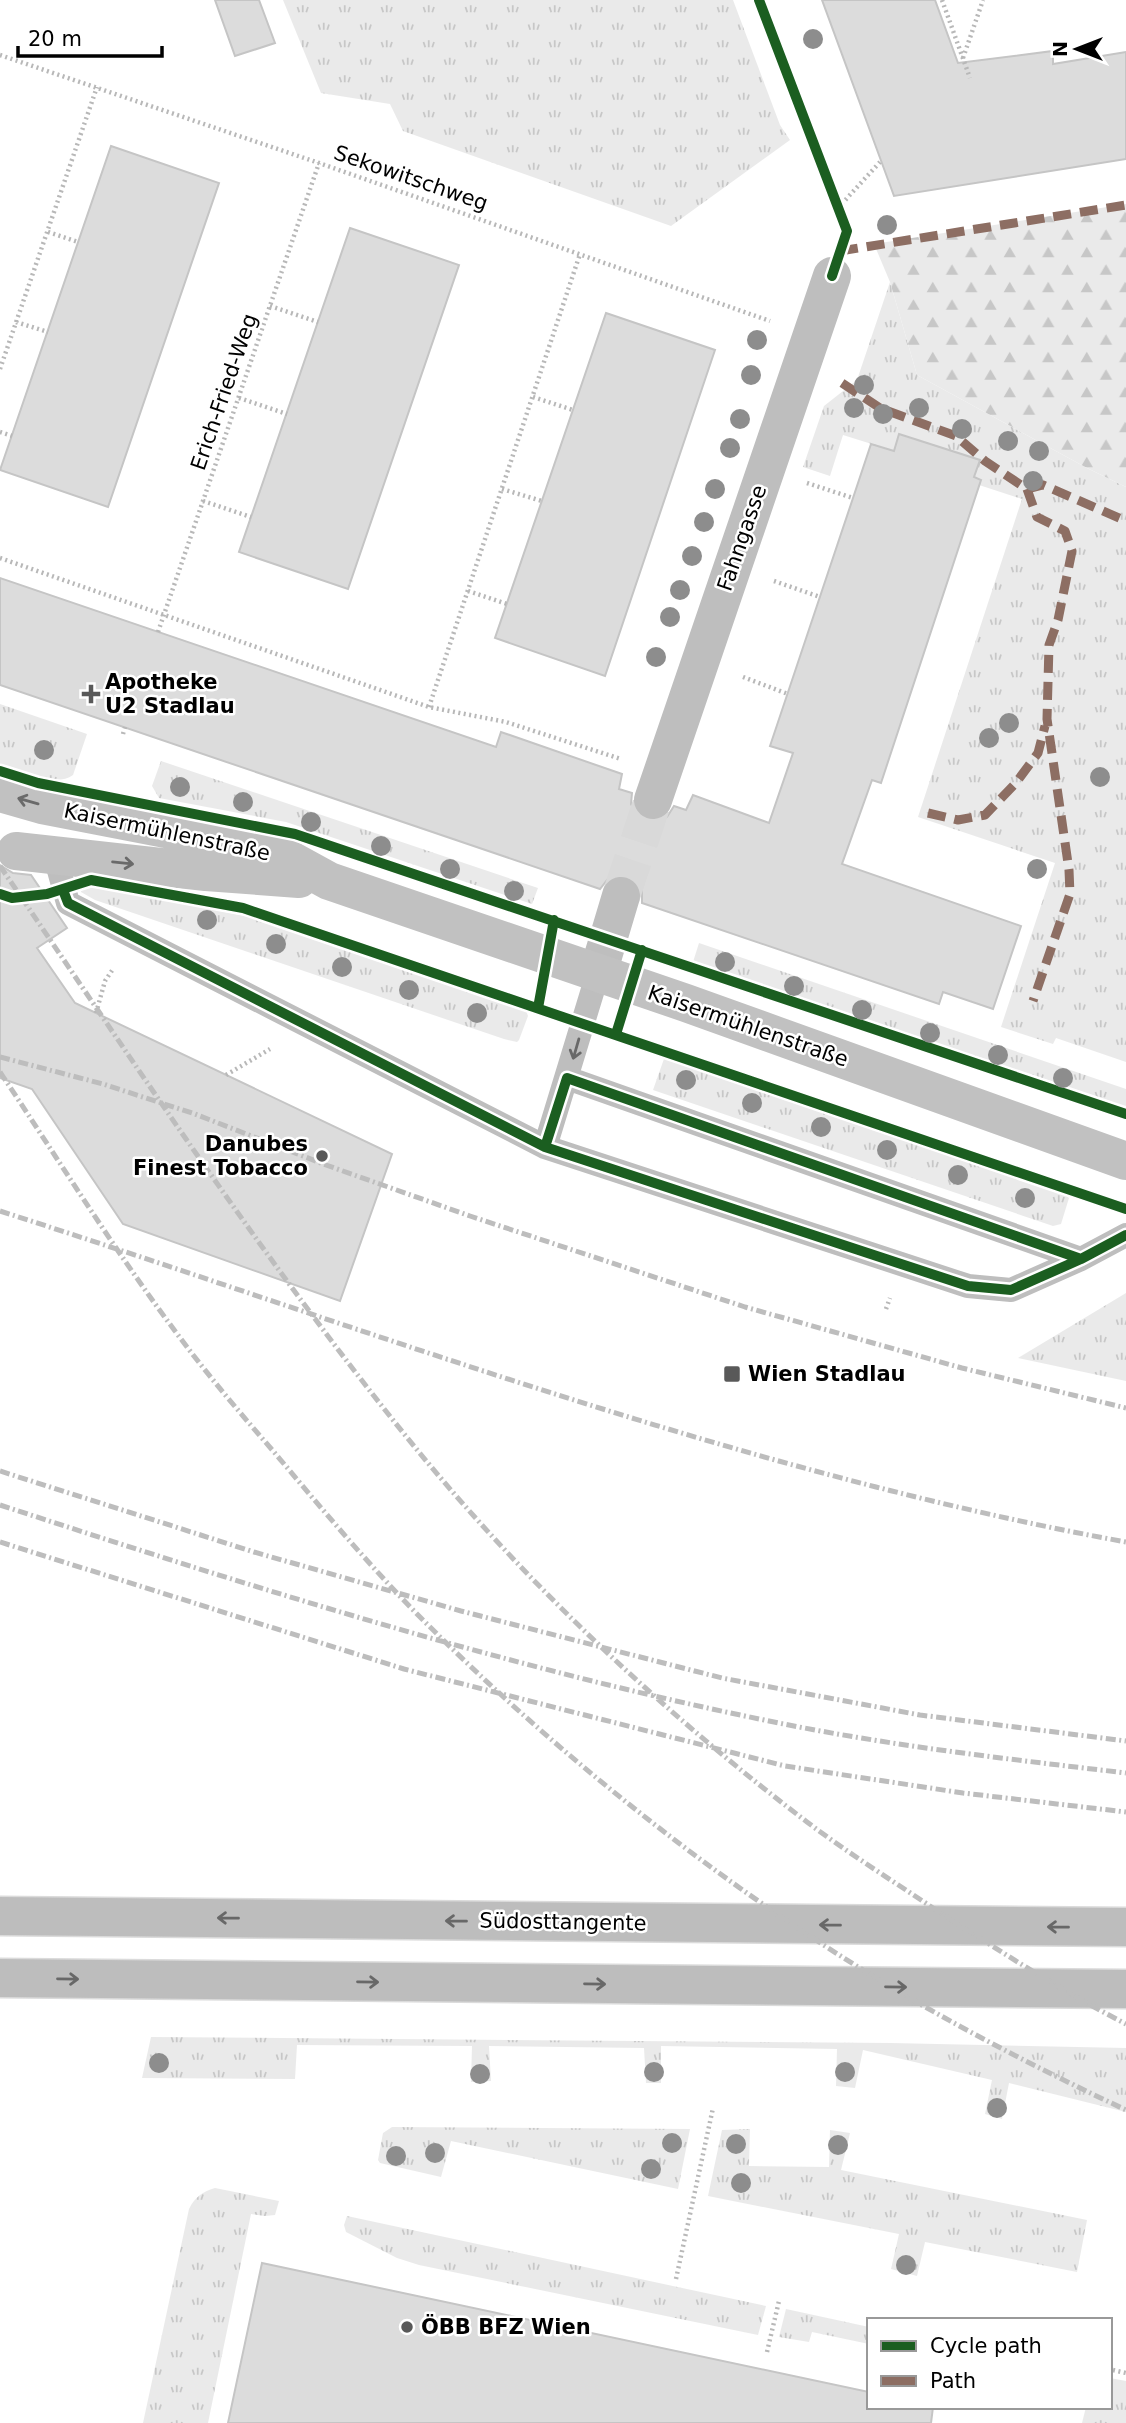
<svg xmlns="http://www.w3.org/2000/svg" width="1126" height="2423" viewBox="0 0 1126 2423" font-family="'DejaVu Sans',sans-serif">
  <defs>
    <pattern id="grass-tufts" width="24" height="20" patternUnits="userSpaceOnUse" patternTransform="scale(1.75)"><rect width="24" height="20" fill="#eaeaea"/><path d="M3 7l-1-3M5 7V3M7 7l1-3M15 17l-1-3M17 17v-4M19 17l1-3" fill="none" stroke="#c7c7c7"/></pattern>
    <pattern id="forest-firs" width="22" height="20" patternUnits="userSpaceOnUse" patternTransform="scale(1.75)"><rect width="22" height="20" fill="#eaeaea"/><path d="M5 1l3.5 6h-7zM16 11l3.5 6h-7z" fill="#c7c7c7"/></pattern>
  </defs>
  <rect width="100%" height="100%" fill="#fff"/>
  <path fill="url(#grass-tufts)" d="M283,0H733L780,125L790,140L671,226L403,131L390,104L321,93Z
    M890,282L917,375L1087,468L1126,487V1062L1056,1038L1053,1044L1001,1027L1055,863L918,817L1022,499L979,485L980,480L974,477L979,460L900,434L894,451L843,435L830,476L803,467L824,406L857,380Z
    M0,704L87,734L73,775C56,788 20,771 0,765Z
    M161,761L538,888L532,904L286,822L159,798L152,786Z
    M81,886L124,892L245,916L288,928L522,1008L526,1010L528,1016L519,1040L517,1042L504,1039L95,900L81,892Z
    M699,943L1126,1089V1110L693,962Z
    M665,1056L1064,1193L1069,1198L1061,1224L1053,1226L653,1090Z
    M1126,1293V1381L1018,1358Z
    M151,2037L891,2043L1126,2048V2112L1009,2083L1002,2119L985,2114L992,2080L863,2050L855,2088L836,2086L837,2049L661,2046V2083H646L644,2048L489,2046L491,2081L471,2082L472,2046L297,2045L295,2079L142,2078Z
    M392,2127L690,2129L678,2189L451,2141L441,2177L380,2163L378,2160L383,2133Z
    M750,2129L749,2166L829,2167L830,2130L850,2133L841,2170L1087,2220L1077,2272L925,2242L917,2276L891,2269L899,2234L708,2196L722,2130Z
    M215,2188L279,2201L275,2215L265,2216L251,2214L208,2423H143L189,2209C195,2197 202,2192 215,2188Z
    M347,2216L766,2306L758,2335L419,2265L397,2258L346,2232L344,2225Z
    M786,2309L869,2327V2344L812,2332L809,2342L779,2337Z
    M1110,2378L1126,2381V2423H1082L1086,2407H1110Z"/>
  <path fill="url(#forest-firs)" d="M1126,204V487L1087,468L917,375L890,282L874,244Z"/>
  <path fill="#dcdcdc" stroke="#c5c5c5" stroke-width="2" d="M215,0H259L275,43L235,56Z
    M822,0H935L958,63L1053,51V64L1126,52V159L894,196Z
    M111,146L219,183L108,507L0,470Z
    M350,228L459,265L348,589L239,552Z
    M606,313L715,350L605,676L495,638Z
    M899,434L980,460L974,477L981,480L881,783L872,780L842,864L1021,926L993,1009L943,992L939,1004L642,903V890L637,882L628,875H615L607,880L600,889L0,685V578L496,747L501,732L622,774L619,789L632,793L631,804L636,814L647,821H658L667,817L674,806L686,810L693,795L769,823L793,753L770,746L853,498L871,444L894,451Z
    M0,865L13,873L31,875L67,928L37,948L75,1003L392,1154L340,1301L123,1224L32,1089L0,1078Z
    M262,2263L869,2392V2407H933L931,2423H228Z"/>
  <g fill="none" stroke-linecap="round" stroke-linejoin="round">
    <path stroke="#d9d9d9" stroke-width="38" stroke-dasharray="38 19" stroke-linecap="butt" d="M621,896L653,800"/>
    <defs>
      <path id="highway" d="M0,1916L1126,1927
        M0,1978L1126,1989"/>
    </defs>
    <use href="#highway" stroke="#dbdbdb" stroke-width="41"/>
    <path stroke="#b8b8b8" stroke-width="4.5" stroke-dasharray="2 3.5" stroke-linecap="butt" d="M942,0L970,78
      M0,55L319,163L770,321
      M963,58L983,0
      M838,208L880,162
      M48,232L78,242
      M270,306L318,322
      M16,322L48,332
      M0,369L97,87
      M533,397L573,410
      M239,398L287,414
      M0,432L12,436
      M807,483L853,498
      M502,489L542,501
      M203,501L251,517
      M0,558L429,707L506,722L621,759
      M774,581L820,597
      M468,591L507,604
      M158,632L319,163
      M743,677L788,694
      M429,707L580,254
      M123,734L125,727
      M96,1013L105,981L113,969
      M226,1075L270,1049
      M886,1309L890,1298
      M676,2279L713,2108
      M767,2352L779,2301
      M1113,2370L1126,2373"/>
    <path stroke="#bebebe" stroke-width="24" d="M55,856L68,903L545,1147L968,1286L1011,1290L1081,1259L1126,1235
      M567,1078L1081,1259
      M545,1147L598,973"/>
    <path stroke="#bebebe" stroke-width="38" d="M653,800L832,276
      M598,973L621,896"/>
    <path stroke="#c1c1c1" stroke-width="38" d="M0,793L42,805L228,841L287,858L329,881L686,1003L1126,1161
      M16,851L206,872L299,879"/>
    <use href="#highway" stroke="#bdbdbd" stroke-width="38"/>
    <path stroke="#bdbdbd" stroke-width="5" stroke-dasharray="10 3.5 2 3.5" stroke-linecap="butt" d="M0,866C131,1058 259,1254 405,1435C521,1579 660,1710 807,1822C848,1853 893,1881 936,1910C998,1950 1060,1990 1126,2024
      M0,1057L103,1084L195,1114L326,1165L470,1216L745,1307L962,1368L1126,1408
      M0,1072C58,1159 113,1248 175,1331C206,1373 240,1413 274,1452C321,1508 368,1564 419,1616C552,1750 710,1876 871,1975C953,2025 1039,2069 1126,2110
      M0,1211C372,1330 740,1472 1126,1542
      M0,1471L254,1552L461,1611L722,1678L920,1715L1126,1741
      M0,1505C255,1588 511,1669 774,1722C891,1746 1008,1759 1126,1773
      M0,1542L404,1669L785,1766L963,1793L1126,1812"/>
    <path stroke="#8d6e63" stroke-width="9" stroke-dasharray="18 9" stroke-linecap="butt" d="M840,251L1126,205
      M842,383L880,408L956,436L985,461L1027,489L1043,485L1126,521
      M1027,489L1037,517L1065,531L1072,551L1058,620L1049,645L1047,719L1069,870L1070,894L1033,1001
      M928,813L958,820L985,815L1015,784L1038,753L1045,726"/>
    <defs>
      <path id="cycleway" d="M759,0L847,231L832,276
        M0,771L38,783L295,834L1126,1114
        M63,890L68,903L545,1147L968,1286L1011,1290L1081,1259L1126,1235
        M0,894L12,898L47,894L91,880L243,908L1126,1209
        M538,1008L554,920
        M616,1034L642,950
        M545,1147L567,1078L1081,1259"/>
    </defs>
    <use href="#cycleway" stroke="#fff" stroke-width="15"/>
    <use href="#cycleway" stroke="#1b5e20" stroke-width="10"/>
  </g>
  <g fill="#8d8d8d">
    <circle cx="813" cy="39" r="10"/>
    <circle cx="887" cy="225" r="10"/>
    <circle cx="757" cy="340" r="10"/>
    <circle cx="751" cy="375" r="10"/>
    <circle cx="864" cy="385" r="10"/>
    <circle cx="854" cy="408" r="10"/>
    <circle cx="919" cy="408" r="10"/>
    <circle cx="883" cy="414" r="10"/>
    <circle cx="740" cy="419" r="10"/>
    <circle cx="962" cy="429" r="10"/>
    <circle cx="1008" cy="441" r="10"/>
    <circle cx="730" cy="448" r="10"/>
    <circle cx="1039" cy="451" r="10"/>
    <circle cx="1033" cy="481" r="10"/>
    <circle cx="715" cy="489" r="10"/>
    <circle cx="704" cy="522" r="10"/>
    <circle cx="692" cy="556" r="10"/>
    <circle cx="680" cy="590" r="10"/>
    <circle cx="670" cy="617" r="10"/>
    <circle cx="656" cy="657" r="10"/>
    <circle cx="1009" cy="723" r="10"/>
    <circle cx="989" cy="738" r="10"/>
    <circle cx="44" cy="750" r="10"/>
    <circle cx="1100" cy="777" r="10"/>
    <circle cx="180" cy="787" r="10"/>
    <circle cx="243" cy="802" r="10"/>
    <circle cx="311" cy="822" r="10"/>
    <circle cx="381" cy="846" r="10"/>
    <circle cx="450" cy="869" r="10"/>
    <circle cx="1037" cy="869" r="10"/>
    <circle cx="514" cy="891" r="10"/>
    <circle cx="207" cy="920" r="10"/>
    <circle cx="276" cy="944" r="10"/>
    <circle cx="725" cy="962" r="10"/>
    <circle cx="342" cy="967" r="10"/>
    <circle cx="794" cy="986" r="10"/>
    <circle cx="409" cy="990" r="10"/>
    <circle cx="862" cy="1010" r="10"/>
    <circle cx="477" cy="1013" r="10"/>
    <circle cx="930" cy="1033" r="10"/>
    <circle cx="998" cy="1055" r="10"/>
    <circle cx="1063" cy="1078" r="10"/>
    <circle cx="686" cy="1080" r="10"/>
    <circle cx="752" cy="1103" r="10"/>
    <circle cx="821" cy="1127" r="10"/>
    <circle cx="887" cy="1150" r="10"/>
    <circle cx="958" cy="1175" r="10"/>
    <circle cx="1025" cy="1198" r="10"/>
    <circle cx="159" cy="2063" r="10"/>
    <circle cx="654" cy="2072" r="10"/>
    <circle cx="845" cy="2072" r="10"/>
    <circle cx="480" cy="2074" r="10"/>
    <circle cx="997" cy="2108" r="10"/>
    <circle cx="672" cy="2143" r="10"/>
    <circle cx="736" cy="2144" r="10"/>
    <circle cx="838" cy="2145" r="10"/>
    <circle cx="435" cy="2153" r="10"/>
    <circle cx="396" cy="2156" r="10"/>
    <circle cx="651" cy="2169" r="10"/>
    <circle cx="741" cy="2183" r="10"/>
    <circle cx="906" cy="2265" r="10"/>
  </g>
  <defs><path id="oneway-shaft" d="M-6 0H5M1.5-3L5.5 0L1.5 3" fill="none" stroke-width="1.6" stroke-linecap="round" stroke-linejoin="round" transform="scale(1.75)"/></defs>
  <g stroke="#6a6a6a">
    <use href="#oneway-shaft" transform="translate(28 801) rotate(-164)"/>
    <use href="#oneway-shaft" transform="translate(123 863) rotate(6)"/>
  </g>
  <g stroke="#686868">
    <use href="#oneway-shaft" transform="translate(576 1049) rotate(106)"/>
    <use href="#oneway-shaft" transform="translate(228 1918) rotate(-179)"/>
    <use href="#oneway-shaft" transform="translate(456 1921) rotate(-179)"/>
    <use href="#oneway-shaft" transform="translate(830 1925) rotate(-179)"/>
    <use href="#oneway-shaft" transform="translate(1058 1927) rotate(-179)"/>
    <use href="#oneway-shaft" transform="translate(68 1979) rotate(1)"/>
    <use href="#oneway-shaft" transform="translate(368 1982) rotate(1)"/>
    <use href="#oneway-shaft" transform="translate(595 1984) rotate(1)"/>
    <use href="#oneway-shaft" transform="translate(896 1987) rotate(1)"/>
  </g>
  <g fill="#595959" stroke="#fff" stroke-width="2.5">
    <path d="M87.5 683.5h7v7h7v7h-7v7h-7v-7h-7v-7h7z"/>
    <circle cx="322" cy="1156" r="7"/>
    <rect x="723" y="1365" width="18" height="18" rx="3.5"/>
    <circle cx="407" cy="2327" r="7"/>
  </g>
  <g text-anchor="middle" stroke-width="5" stroke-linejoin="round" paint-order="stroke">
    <g font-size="21" fill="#000" stroke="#fff">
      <text transform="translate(411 178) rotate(19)" y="7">Sekowitschweg</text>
      <text transform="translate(224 392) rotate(-71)" y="7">Erich-Fried-Weg</text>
      <text transform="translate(742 538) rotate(-71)" y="7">Fahngasse</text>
      <text transform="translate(167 832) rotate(12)" y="7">Kaisermühlenstraße</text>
      <text transform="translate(748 1026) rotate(19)" y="7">Kaisermühlenstraße</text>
      <text transform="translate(563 1922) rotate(1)" y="7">Südosttangente</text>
    </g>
    <g font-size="21" font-weight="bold" fill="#000" stroke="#fff" text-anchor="start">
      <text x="105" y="689">Apotheke<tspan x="105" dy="24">U2 Stadlau</tspan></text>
      <text x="308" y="1151" text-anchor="end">Danubes<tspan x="308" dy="24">Finest Tobacco</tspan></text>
      <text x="748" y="1381">Wien Stadlau</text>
      <text x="421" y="2334">ÖBB BFZ Wien</text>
    </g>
  </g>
  <rect x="867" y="2318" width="245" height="91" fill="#ffffff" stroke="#999999" stroke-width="2"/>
  <rect x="881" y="2341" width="35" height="10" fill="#1b5e20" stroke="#999999" stroke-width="2"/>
  <text x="930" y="2353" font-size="21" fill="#000000">Cycle path</text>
  <rect x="881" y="2376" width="35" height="10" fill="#8d6e63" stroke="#999999" stroke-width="2"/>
  <text x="930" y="2388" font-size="21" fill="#000000">Path</text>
  <g transform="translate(1077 49) rotate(270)" stroke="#ffffff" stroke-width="5" paint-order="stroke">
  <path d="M0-5L12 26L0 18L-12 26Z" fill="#000000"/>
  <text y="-10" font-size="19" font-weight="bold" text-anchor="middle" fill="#000000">N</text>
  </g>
  <path d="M18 46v10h144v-10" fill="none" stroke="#000000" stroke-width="3.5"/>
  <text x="28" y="46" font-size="21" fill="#000000" stroke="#ffffff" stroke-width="5" paint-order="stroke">20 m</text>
</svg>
